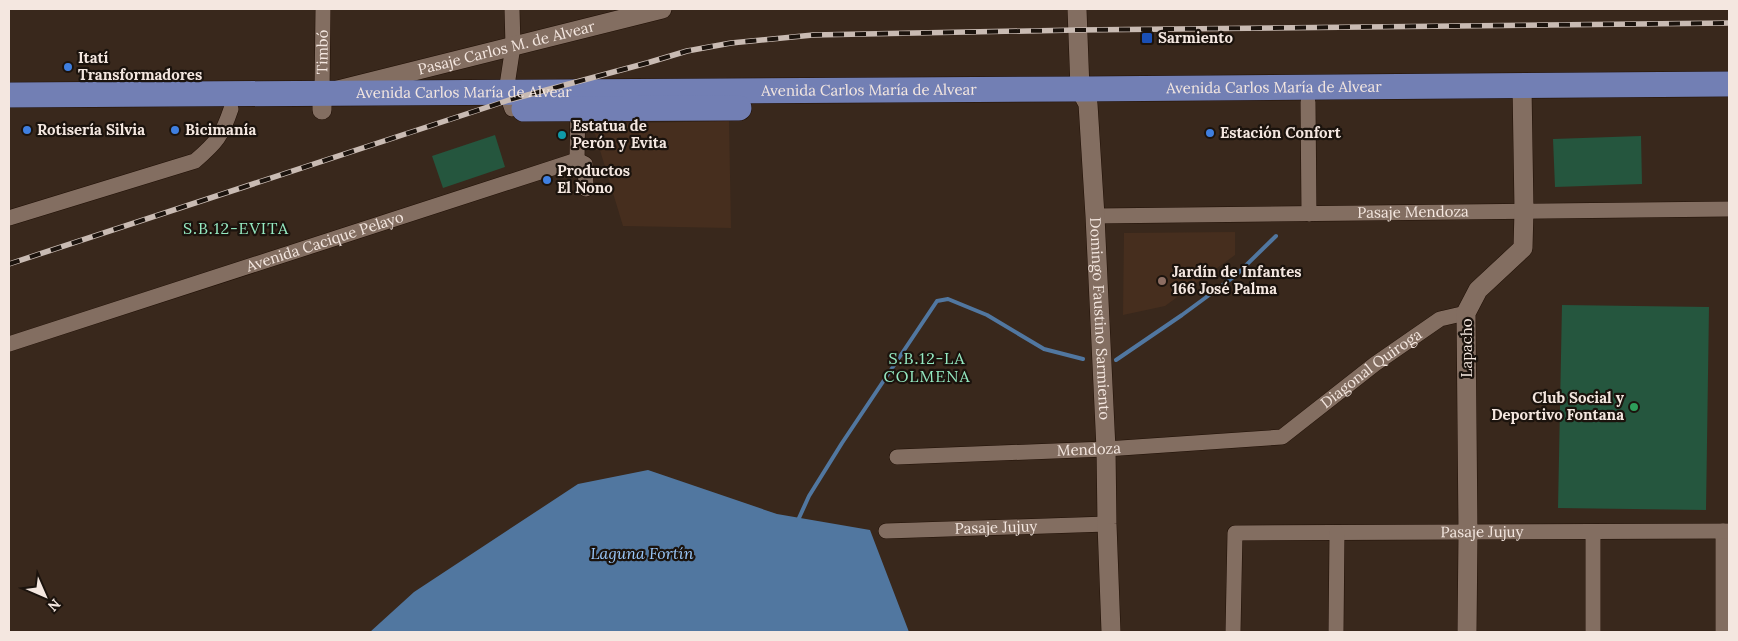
<svg xmlns="http://www.w3.org/2000/svg" width="1738" height="641" viewBox="0 0 1738 641" font-family="Lora,serif">
  <rect width="100%" height="100%" fill="#39281c"/>
  <path fill="#462e1e" d="M729,121L731,228L623,226L592,124Z
    M1235,232V255L1165,306L1123,315L1124,233Z"/>
  <path fill="#25563e" d="M495,135L505,167L443,188L432,156Z
    M1641,136L1642,184L1555,187L1553,139Z
    M1562,305L1709,307L1706,510L1558,508Z"/>
  <path fill="#5177a0" d="M648,470L777,514L870,530L909,632H370L414,592L578,484Z"/>
  <g fill="none" stroke-linecap="round" stroke-linejoin="round">
    <path stroke="#5177a0" stroke-width="4" d="M1116,360L1182,315L1235,276L1276,236
      M799,518L809,496L842,443L937,301L948,299L987,315L1044,349L1083,359"/>
    <defs>
      <g id="minor">
        <path id="s1" d="M322,94L323,9"/>
        <path d="M1308,102L1309,214"/>
        <path d="M512,109L506,92L513,46L512,9"/>
        <path d="M577,160L578,101"/>
        <path d="M577,160L585,164L586,189"/>
        <path id="s2" d="M1095,216C1307,214 1518,210 1729,209"/>
        <path d="M9,218L195,161C216,143 222,136 231,109"/>
        <path id="s3" d="M9,344L577,160"/>
        <path id="s4" d="M897,457L1106,449L1282,437L1375,364L1440,319L1466,313"/>
        <path id="s5" d="M886,531L1107,524"/>
        <path d="M1723,531V632"/>
        <path d="M1593,532V632"/>
        <path id="s6" d="M1233,632L1235,533L1729,531"/>
        <path d="M1336,632L1337,533"/>
      </g>
      <g id="tertiary">
        <path id="s7" d="M1077,9L1080,89L1088,104L1095,216L1106,449L1107,524L1111,632"/>
        <path id="s8" d="M322,110V94L662,9"/>
        <path d="M1467,632L1468,533L1466,313L1478,290L1523,248L1524,210L1522,86"/>
      </g>
      <g id="primary">
        <path id="s9" d="M9,95L1080,89L1729,84"/>
        <path d="M524,109L739,108"/>
      </g>
    </defs>
    <use href="#minor" stroke="#201006" stroke-width="16"/>
    <use href="#tertiary" stroke="#201006" stroke-width="20"/>
    <use href="#primary" stroke="#201006" stroke-width="26"/>
    <use href="#minor" stroke="#836e61" stroke-width="15"/>
    <use href="#tertiary" stroke="#836e61" stroke-width="19"/>
    <use href="#primary" stroke="#727fb4" stroke-width="25"/>
    <defs>
      <path id="rail" d="M9,264L509,100L647,63L687,51L731,43L813,35L1077,30L1729,23"/>
    </defs>
    <use href="#rail" stroke="#c9bbb3" stroke-width="5.5"/>
    <use href="#rail" stroke="#1b130d" stroke-width="4" stroke-dasharray="11" stroke-linecap="butt"/>
  </g>
  <rect fill="#1a4fb4" stroke="#1b130d" stroke-width="2" x="1141" y="32" width="12" height="12" rx="2.5"/>
  <g fill="#3f7fe0" stroke="#1b130d" stroke-width="2">
    <circle cx="68" cy="67" r="5"/>
    <circle cx="27" cy="130" r="5"/>
    <circle cx="175" cy="130" r="5"/>
    <circle cx="1210" cy="133" r="5"/>
    <circle cx="547" cy="180" r="5"/>
  </g>
  <circle fill="#0f9aa8" stroke="#1b130d" stroke-width="2" cx="562" cy="135" r="5"/>
  <circle fill="#8d6e63" stroke="#1b130d" stroke-width="2" cx="1162" cy="281" r="5"/>
  <circle fill="#2e9e5b" stroke="#1b130d" stroke-width="2" cx="1634" cy="407" r="5"/>
  <g text-anchor="middle" stroke-width="4.5" stroke-linejoin="round" paint-order="stroke">
    <g font-size="15" font-weight="bold" fill="#f4e7e0" stroke="#1b130d" text-anchor="start">
      <text x="1158" y="43">Sarmiento</text>
      <text x="78" y="63">Itatí<tspan x="78" dy="17">Transformadores</tspan></text>
      <text x="572" y="131">Estatua de<tspan x="572" dy="17">Perón y Evita</tspan></text>
      <text x="37" y="135">Rotisería Silvia</text>
      <text x="185" y="135">Bicimanía</text>
      <text x="1220" y="138">Estación Confort</text>
      <text x="557" y="176">Productos<tspan x="557" dy="17">El Nono</tspan></text>
      <text x="1172" y="277">Jardín de Infantes<tspan x="1172" dy="17">166 José Palma</tspan></text>
      <text x="1624" y="403" text-anchor="end">Club Social y<tspan x="1624" dy="17">Deportivo Fontana</tspan></text>
    </g>
    <g font-size="15" fill="#f4e7e0" stroke="#1b130d">
      <text dy="5" stroke="none"><textPath href="#s8" startOffset="206">Pasaje Carlos M. de Alvear</textPath></text>
      <text dy="5" stroke="none"><textPath href="#s1" startOffset="42">Timbó</textPath></text>
      <text dy="5" stroke="none"><textPath href="#s9" startOffset="1265">Avenida Carlos María de Alvear</textPath></text>
      <text dy="5" stroke="none"><textPath href="#s9" startOffset="860">Avenida Carlos María de Alvear</textPath></text>
      <text dy="5" stroke="none"><textPath href="#s9" startOffset="455">Avenida Carlos María de Alvear</textPath></text>
      <text dy="5" stroke="none"><textPath href="#s2" startOffset="318">Pasaje Mendoza</textPath></text>
      <text dy="5" stroke="none"><textPath href="#s3" startOffset="332">Avenida Cacique Pelayo</textPath></text>
      <text dy="5" stroke="none"><textPath href="#s7" startOffset="312">Domingo Faustino Sarmiento</textPath></text>
      <text transform="translate(1467 348) rotate(-90)" y="5">Lapacho</text>
      <text dy="5" stroke="none"><textPath href="#s4" startOffset="498">Diagonal Quiroga</textPath></text>
      <text dy="5" stroke="none"><textPath href="#s4" startOffset="192">Mendoza</textPath></text>
      <text dy="5" stroke="none"><textPath href="#s5" startOffset="110">Pasaje Jujuy</textPath></text>
      <text dy="5" stroke="none"><textPath href="#s6" startOffset="346">Pasaje Jujuy</textPath></text>
    </g>
    <g font-size="16" letter-spacing="1" fill="#95eac2" stroke="#1b130d">
      <text x="236" y="234">S.B.12-EVITA</text>
      <text x="927" y="364">S.B.12-LA<tspan x="927" dy="18">COLMENA</tspan></text>
    </g>
    <g font-size="16" font-style="italic" fill="#99c6f8" stroke="#1b130d">
      <text x="642" y="559">Laguna Fortín</text>
    </g>
  </g>
  <rect width="1738" height="641" fill="none" stroke="#f4e7e0" stroke-width="20"/>
  <g transform="translate(45 596) rotate(135)" stroke="#1b130d" stroke-width="4" paint-order="stroke">
  <path d="M0-4L9 19L0 12L-9 19Z" fill="#f4e7e0"/>
  <text y="-8" font-size="14" font-weight="bold" text-anchor="middle" fill="#f4e7e0">N</text>
  </g>
</svg>
